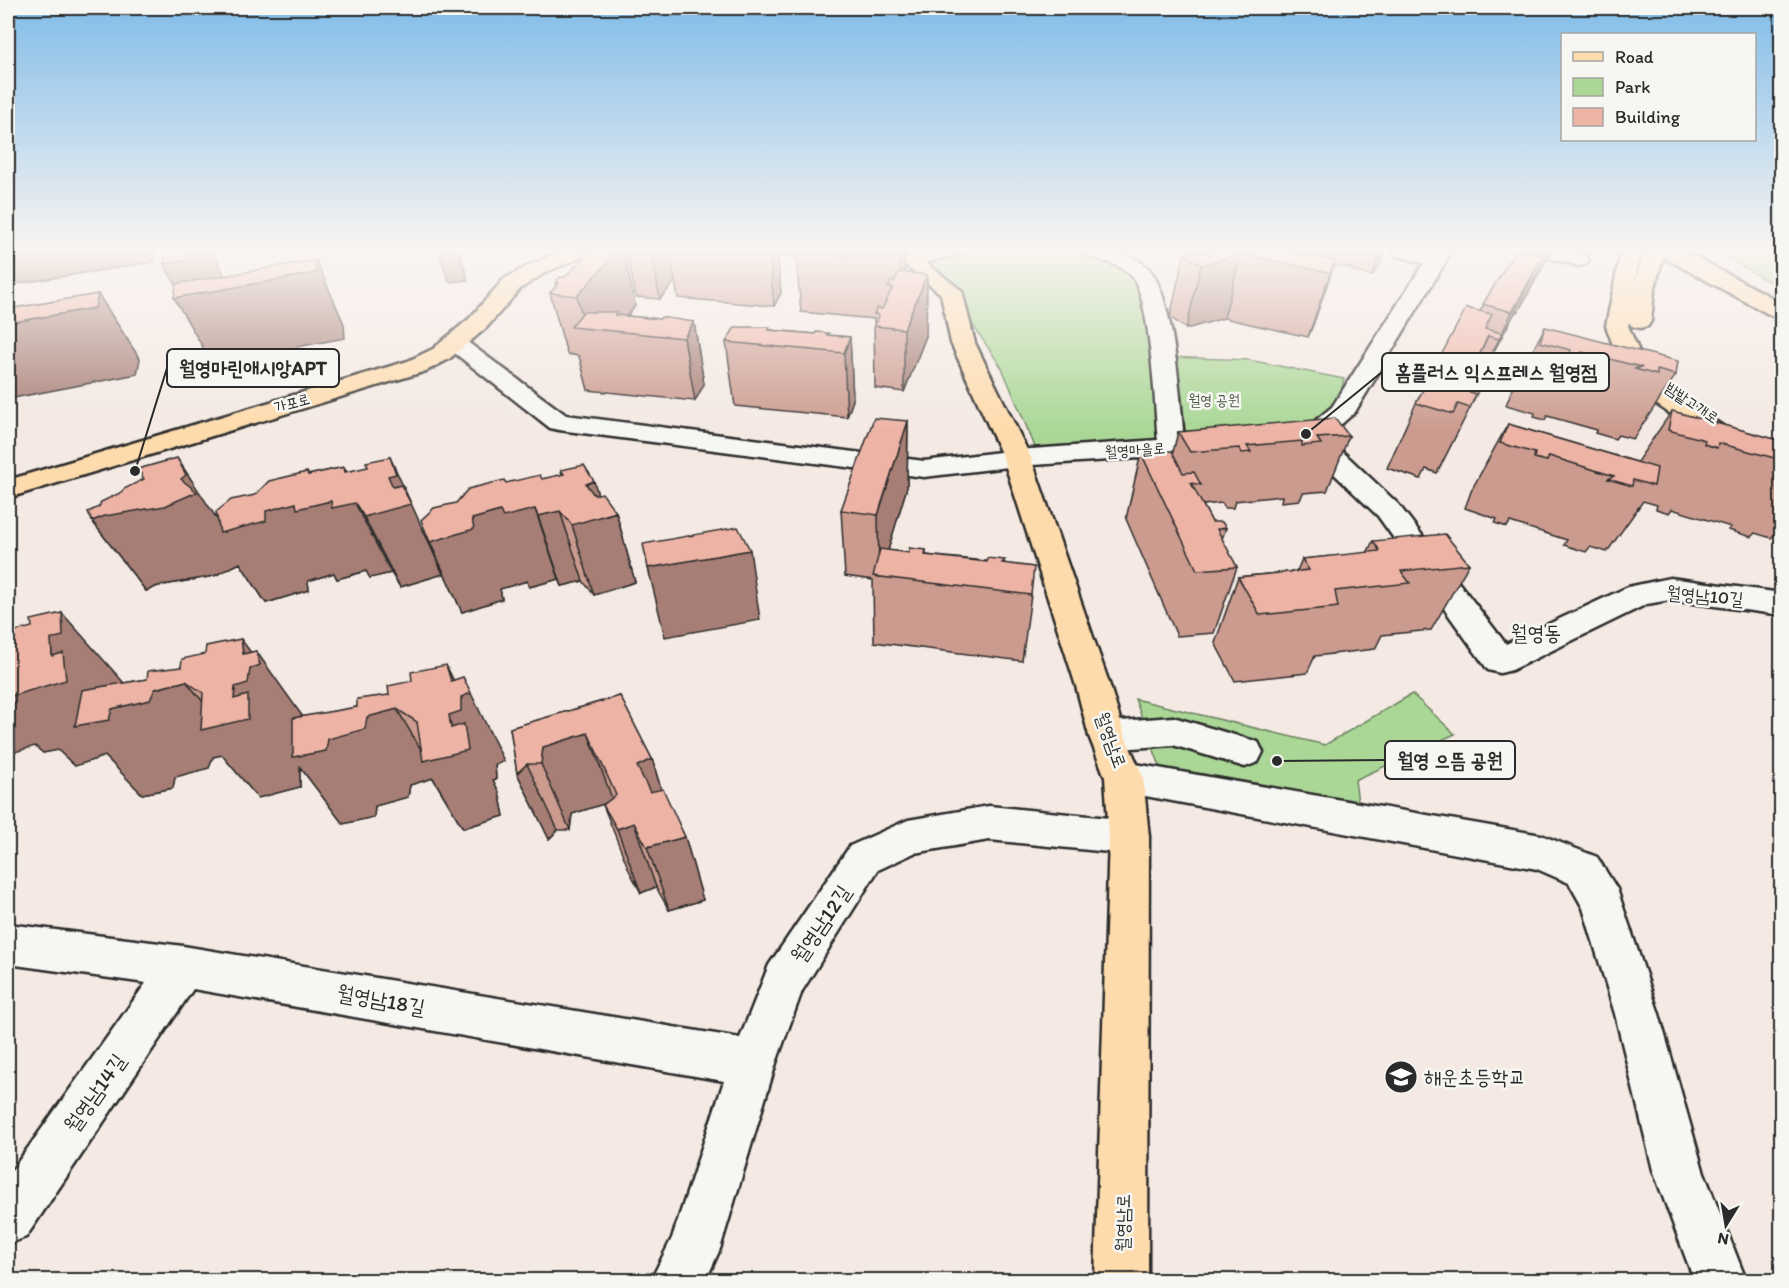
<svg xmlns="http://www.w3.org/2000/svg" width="1789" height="1288" viewBox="0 0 1789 1288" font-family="Itim,'Poor Story',sans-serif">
  <rect width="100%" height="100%" fill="#f4e9e3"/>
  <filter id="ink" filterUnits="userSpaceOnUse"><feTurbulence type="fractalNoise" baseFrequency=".0167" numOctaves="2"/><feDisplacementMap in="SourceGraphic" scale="12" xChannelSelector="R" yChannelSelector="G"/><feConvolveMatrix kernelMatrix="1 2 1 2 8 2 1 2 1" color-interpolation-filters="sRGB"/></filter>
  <g filter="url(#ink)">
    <path fill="#aad796" stroke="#6a8160" stroke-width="1.5" d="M982,251H1081L1123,264L1140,281L1161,354L1164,442L1038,454L1002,368L930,262Z
      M1719,251H1781V289L1723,255Z
      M1168,357L1249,360L1344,379L1338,409L1299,434L1178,444Z
      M1412,694L1455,734L1355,780L1360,817L1164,777L1135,699L1325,745Z"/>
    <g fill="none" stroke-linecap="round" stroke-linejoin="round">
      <defs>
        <path id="minor" d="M922,251H959L956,255L911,266L904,264L901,260L904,256Z
          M1081,251C1104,251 1128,250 1146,266C1174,290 1180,400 1184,438L1218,436L1227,438L1231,444L1227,450L1172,456L1017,466L924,477L559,430L550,428L442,343L446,338L454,336L462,338L566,415L924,461L1017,450L1158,440C1155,409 1151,293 1130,274C1118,263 1099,260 1084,255Z
          M1392,251H1452L1355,412L1327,437L1398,504L1506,644L1628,587L1670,578L1782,593V615L1670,600L1647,604L1512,670L1500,673L1488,670L1378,516L1304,445L1287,444L1283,438L1287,432L1304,430L1332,407L1424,263L1395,255Z
          M1535,251H1570L1586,256L1589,260L1586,264L1579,266L1538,255Z
          M1173,717L1258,742L1263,752L1258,762L1245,767L1173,745L1107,750L1094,746L1089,736L1094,726L1107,722Z
          M1124,762L1541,835L1597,857L1617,889L1659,1014L1703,1170L1746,1280H1694L1653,1170L1615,1014L1583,908L1569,883L1537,869L1124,792L1111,788L1105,777L1111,766Z
          M989,806L1129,820L1143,825L1149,837L1143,849L1129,854L989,840L914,853L878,870L802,991L776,1063L720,1249L706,1280H651L672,1238L724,1081L193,989L26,1237L8,1244V1176L146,983L8,964V924L183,946L740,1038L769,965L850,846L908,820Z"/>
        <path id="major" d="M562,251H590L587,255L546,272L520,289L486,328L449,359L426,371L8,498V480L408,361L433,349L470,318L504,279L532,264Z
          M888,251H911L962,291L975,343L1031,458L1110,686L1125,736L1143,777L1149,837L1148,1280H1095L1109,837L1105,777L1089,736L1076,686L1003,458L951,343L941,294Z
          M1621,251H1641L1635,281L1644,251H1684L1782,303V319L1774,317L1663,257L1654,291L1651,321L1648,326L1640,328L1632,326L1629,322L1628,326L1641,356L1661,385L1782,465V486L1772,484L1643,395L1640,390L1617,356L1606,326Z"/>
      </defs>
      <use href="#minor" stroke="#2b2b2b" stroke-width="5"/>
      <use href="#major" stroke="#2b2b2b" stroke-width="5"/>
      <use href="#minor" fill="#f6f6f2" fill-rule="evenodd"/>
      <use href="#major" fill="#fedbac" fill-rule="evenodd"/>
    </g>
    <path fill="#cc9b8f" stroke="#2b2b2b" stroke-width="1.5" d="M588,251H624L635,306L627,316L694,322L704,384L695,401L588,390L579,356L567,354L550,293L556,287L555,283L565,277L581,261L580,257Z
      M627,251H905V272L927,275L926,336L904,392L875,388L874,319L801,312L796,256L777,255L781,293L774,306L678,298L675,281L660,299L636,297Z
      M1194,251H1384L1379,266L1372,276L1352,271L1353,269L1334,265L1313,325L1308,337L1224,318L1186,329L1170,317L1184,254Z
      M1515,251H1551L1518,312L1516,311L1487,363V372L1470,408L1437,473L1426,469L1421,479L1387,468L1416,403L1480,311Z
      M1545,327L1676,375L1633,439L1618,435L1615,439L1595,433L1597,430L1547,416L1545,420L1534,417L1535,413L1506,405L1512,390Z
      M770,330L850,337L853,400L847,417L735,406L726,342Z
      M1672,411L1782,441V526L1771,538L1755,533L1751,537L1728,530L1731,527L1672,509L1669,513L1656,509L1657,505L1643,501L1607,552L1590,547L1586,552L1564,545L1567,540L1510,522L1507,527L1495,523L1497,519L1465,508L1472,489L1508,424L1637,462Z
      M908,421L907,487L888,550L909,553L926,550V555L1005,563L1031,595L1022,661L874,642L873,580L845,576L841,510Z
      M1178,432L1349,436L1327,491L1303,493L1300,500L1281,502L1282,496L1235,501L1233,508H1225L1222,503L1203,505L1212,522L1226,528L1222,539L1237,567L1214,633L1177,636L1126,519L1141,453L1173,452Z
      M344,467L346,471L422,527L443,574L400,587L391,573L370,578L366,571L337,579L334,573L308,581L309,590L266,603L240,563L214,576L158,586L146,591L92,521L99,507L120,493L217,519L255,495L309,475Z
      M561,470L598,494L616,512L635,582L594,595L583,581L562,586L559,579L529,587L527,581L500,589L502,599L462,612L430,542L456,503L506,483L542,479L562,475Z
      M1373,541L1469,564L1431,630L1382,635L1375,649L1315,656L1307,673L1235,681L1215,643L1238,577L1297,571L1302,559L1367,553Z
      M8,632L124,683L147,679L181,667L251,652L303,717L357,707L389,695L454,680L504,761L495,765L496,779L493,780L499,792L504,816L463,828L433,778L410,785L408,797L375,806L374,817L343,824L300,767V787L258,798L222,755L213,757L209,768L175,777L173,788L142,794L105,756L75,766L58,750L43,753L35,746Z
      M620,696L652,759L661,789L685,837L703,900L669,910L656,887L641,893L629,870L603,805L606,803L572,814L570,830H558L549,839L517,773L510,728Z"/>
    <path fill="#a67e74" stroke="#2b2b2b" stroke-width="1.5" d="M8,251H155L153,262L8,285Z
      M188,251H212L225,276L316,260L344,324L345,338L212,363L174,298L182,296L164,264Z
      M247,251H264L248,254Z
      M439,251H459L468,280L449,282Z
      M618,251H624L635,306L620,325L585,328L577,296Z
      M651,251H670L675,281L660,299Z
      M769,251H777L781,293L774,306Z
      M900,251H905L904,308L900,321Z
      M1381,251H1384L1379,266L1372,276Z
      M1551,251L1545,263L1518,312L1548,252Z
      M1241,254L1224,318L1186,329L1201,265Z
      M1543,256L1513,316L1486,366L1512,312Z
      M1335,261L1313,325L1308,337L1330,273Z
      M927,275L926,336L904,392V329Z
      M98,294L140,359L137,374L8,399V323Z
      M694,322L704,384L695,401L684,338Z
      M850,337L853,400L847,417L844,353Z
      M908,421L907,487L880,577H879L878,515Z
      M390,457L443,574L400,587L364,517L345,472L344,467L368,516L388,476Z
      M177,458L223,528L266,511L308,475L307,472L324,502L331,501L355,503L391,573L370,578L366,571L337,579L334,573L308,581L309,590L266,603L240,563L214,576L158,586L146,591L92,521L181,479Z
      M594,481L604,516L616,512L635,582L594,595L572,525L586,484Z
      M535,509L559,579L529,587L527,581L500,589L502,599L462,612L430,542L472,519L500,511Z
      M560,511L583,581L562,586L538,516Z
      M750,550L760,620L665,637L648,568Z
      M62,613L124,683L155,689L186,681L222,725L234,699L235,687L243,654L241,639L260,665L256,651L305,720L328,739L367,717L397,709L427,760L451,728L449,715L451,681L446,665L462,697L463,677L504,761L495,765L496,779L493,780L499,792L504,816L463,828L433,778L410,785L408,797L375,806L374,817L343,824L300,767V787L258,798L222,755L213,757L209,768L175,777L173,788L142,794L105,756L75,766L58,750L43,753L35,746L8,754V632L56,682L52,656L51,639Z
      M588,733L613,801L572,814L570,830L541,764L543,747Z
      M652,759L672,826L658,833L637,766Z
      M527,764L558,830L549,839L517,773Z
      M634,823L656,887L641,893L617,829Z
      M685,837L703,900L669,910L647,847Z"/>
    <path fill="#edb4a6" stroke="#2b2b2b" stroke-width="1.5" d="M165,251H188L187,260L164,264Z
      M588,251H618L577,296L550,293L559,283H555L560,277H565L584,258L580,257Z
      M797,251H904L900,260L796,252Z
      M1194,251H1289L1335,261L1330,273L1241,254L1201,265L1184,254Z
      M1515,251H1523L1543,256L1512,312L1483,304Z
      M316,260V273L174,298L176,284Z
      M899,272L927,275L904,329L874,326L879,315L874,314L877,308L882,309L893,287H888L891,281L894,282Z
      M98,294L95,308L8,323V309Z
      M1466,308L1492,314L1485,329L1502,333L1499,339L1488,336L1478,358L1490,364L1487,372L1476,369L1466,391L1476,394L1470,408L1458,404L1453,414L1416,403Z
      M583,312H617L615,315L660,319L661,317L694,322L684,338L571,327Z
      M735,327H770L769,330L815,334L816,332L829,333L827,335L850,337L844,353L726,342Z
      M1545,327L1678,361L1676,375L1657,370V375L1635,369L1641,367L1582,352L1581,356L1570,353L1571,350L1540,342Z
      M1672,411L1782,441V460L1718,443L1717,448L1704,444L1705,440L1668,430Z
      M874,418L908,421L878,515L841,510Z
      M1335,418L1349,436L1317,438L1321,444L1302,446V441L1247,446L1251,452L1242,453L1239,448L1190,452L1178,432Z
      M1508,424L1657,468L1654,486L1633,480L1632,486L1608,479L1614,476L1549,456L1547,461L1534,458L1535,453L1500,443Z
      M1172,451L1183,473L1194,472L1201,485L1191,483L1212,522H1222L1226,528L1217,529L1237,567L1197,570L1141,453Z
      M390,457L396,474L388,476L393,487L401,485L411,504L364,517L355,503L332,508L331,501L297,509L296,503L266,511V521L220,533L216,512L231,500L255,495L269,481L307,472L308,475L344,467L345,472L368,467L366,462Z
      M177,458L186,475L181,479L197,492L165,506L105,516L92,521L88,512L99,507L101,502L120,493L124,489L144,479L138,469Z
      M584,465L594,481L586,484L594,495L602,493L616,512L572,525L560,511L538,516L535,509L503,517L500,511L472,519L474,529L430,542L421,520L434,508L456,503L468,489L504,480L506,483L540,475L542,479L564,474L561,470Z
      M738,527L750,550L648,568L643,544Z
      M1445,534L1469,564L1401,571L1410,583L1335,591L1338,607L1260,615L1238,577L1309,570L1302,559L1380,551L1373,541Z
      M909,548L926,550L925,555L987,562V558L1005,560L1002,563L1034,567L1031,595L873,576L880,549L909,553Z
      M62,613L63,636L51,639L52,656L63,653L66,680L8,697V633L32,627L31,620Z
      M241,639L243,654L256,651L260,665L250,669L248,683L235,687L234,699L248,695V719L201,730L203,693L186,681L155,689L150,700L112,709L109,720L75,726L82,690L147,679L148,671L181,667L182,659L205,654L206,646Z
      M446,665L451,681L463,677L471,693L461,697V711L449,715L451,728L464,724L468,750L423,761L417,722L397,709L367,717L365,729L328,739L326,751L293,757V718L357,707V699L389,695L388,686L412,681L411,672Z
      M620,696L652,759L637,766L650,792L663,789L685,837L647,847L634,823L617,829L603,805L616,795L588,733L543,747L541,764H527L517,773L510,728Z"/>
  </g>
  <linearGradient id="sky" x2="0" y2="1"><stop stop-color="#81bce8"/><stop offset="0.58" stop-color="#faf5f2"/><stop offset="1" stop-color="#faf5f2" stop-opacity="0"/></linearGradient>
  <rect width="1789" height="431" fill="url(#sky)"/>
  <defs>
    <symbol id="school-disc" viewBox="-11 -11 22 22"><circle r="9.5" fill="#2b2b2b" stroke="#f6f6f2"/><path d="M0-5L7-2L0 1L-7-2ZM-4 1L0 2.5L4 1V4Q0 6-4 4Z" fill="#fff"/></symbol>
  </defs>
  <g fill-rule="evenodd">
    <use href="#school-disc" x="1382" y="1058" width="38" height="38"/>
  </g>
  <g text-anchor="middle" stroke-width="5" stroke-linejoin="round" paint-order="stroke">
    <g font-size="15" fill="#4b5646" stroke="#f6f6f2">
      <text x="1214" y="405">월영 공원</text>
    </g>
    <g font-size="15" fill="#2b2b2b" stroke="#f6f6f2">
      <text transform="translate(292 403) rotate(-15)" y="5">가포로</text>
      <text transform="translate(1692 403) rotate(34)" y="5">밤밭고개로</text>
      <text transform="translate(1135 450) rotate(-4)" y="5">월영마을로</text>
    </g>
    <g font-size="18" fill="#2b2b2b" stroke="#f6f6f2">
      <text transform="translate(1705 596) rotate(5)" y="6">월영남10길</text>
      <text transform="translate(1111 740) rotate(70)" y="6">월영남로</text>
      <text transform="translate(1123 1223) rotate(-89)" y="6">월영남로</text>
    </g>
    <g font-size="21" fill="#2b2b2b" stroke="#f6f6f2">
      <text x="1536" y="640">월영동</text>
    </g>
    <g font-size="21" fill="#2b2b2b" stroke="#f6f6f2">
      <text transform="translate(821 924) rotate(-56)" y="7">월영남12길</text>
      <text transform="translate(381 1000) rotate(10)" y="7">월영남18길</text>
      <text transform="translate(95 1093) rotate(-55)" y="7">월영남14길</text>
    </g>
    <g font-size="21" fill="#2b2b2b" stroke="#f6f6f2" text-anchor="start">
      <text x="1424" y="1084">해운초등학교</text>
    </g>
  </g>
  <path fill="none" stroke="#2b2b2b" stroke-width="2" d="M135 471L167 368M1306 434L1382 372M1277 761L1385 760"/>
  <g fill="#2b2b2b" stroke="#f6f6f2" stroke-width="2">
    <circle cx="135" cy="471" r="6"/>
    <circle cx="1306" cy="434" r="6"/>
    <circle cx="1277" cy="761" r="6"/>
  </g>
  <g fill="#f6f6f2" stroke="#2b2b2b" stroke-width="2">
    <rect x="167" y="349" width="172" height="38" rx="6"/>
    <rect x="1382" y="353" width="227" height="38" rx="6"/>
    <rect x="1385" y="741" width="130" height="38" rx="6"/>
  </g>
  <g font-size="20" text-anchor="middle" font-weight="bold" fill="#2b2b2b">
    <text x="253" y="375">월영마린애시앙APT</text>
    <text x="1496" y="379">홈플러스 익스프레스 월영점</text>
    <text x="1450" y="767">월영 으뜸 공원</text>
  </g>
  <rect width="1789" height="1288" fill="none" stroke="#f6f6f2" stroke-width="30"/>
  <rect x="15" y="15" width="1759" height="1258" fill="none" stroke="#2b2b2b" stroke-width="2" filter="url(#ink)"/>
  <rect x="1561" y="33" width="195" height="108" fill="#f6f6f2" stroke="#a5a5a2" stroke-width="1.5"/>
  <rect x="1573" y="52" width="30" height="9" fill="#fedbac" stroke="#a5a5a2" stroke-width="1.5"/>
  <text x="1615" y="63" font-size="18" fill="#2b2b2b">Road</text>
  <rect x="1573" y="78" width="30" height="18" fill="#aad796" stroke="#a5a5a2" stroke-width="1.5"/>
  <text x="1615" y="93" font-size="18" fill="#2b2b2b">Park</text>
  <rect x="1573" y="108" width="30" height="18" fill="#edb4a6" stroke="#a5a5a2" stroke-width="1.5"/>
  <text x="1615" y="123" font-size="18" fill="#2b2b2b">Building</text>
  <g transform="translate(1726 1225) rotate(191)" stroke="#f6f6f2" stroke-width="4.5" paint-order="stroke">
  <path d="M0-4.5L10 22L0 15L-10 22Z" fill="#2b2b2b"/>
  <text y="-9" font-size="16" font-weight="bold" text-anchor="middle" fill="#2b2b2b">N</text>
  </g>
</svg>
